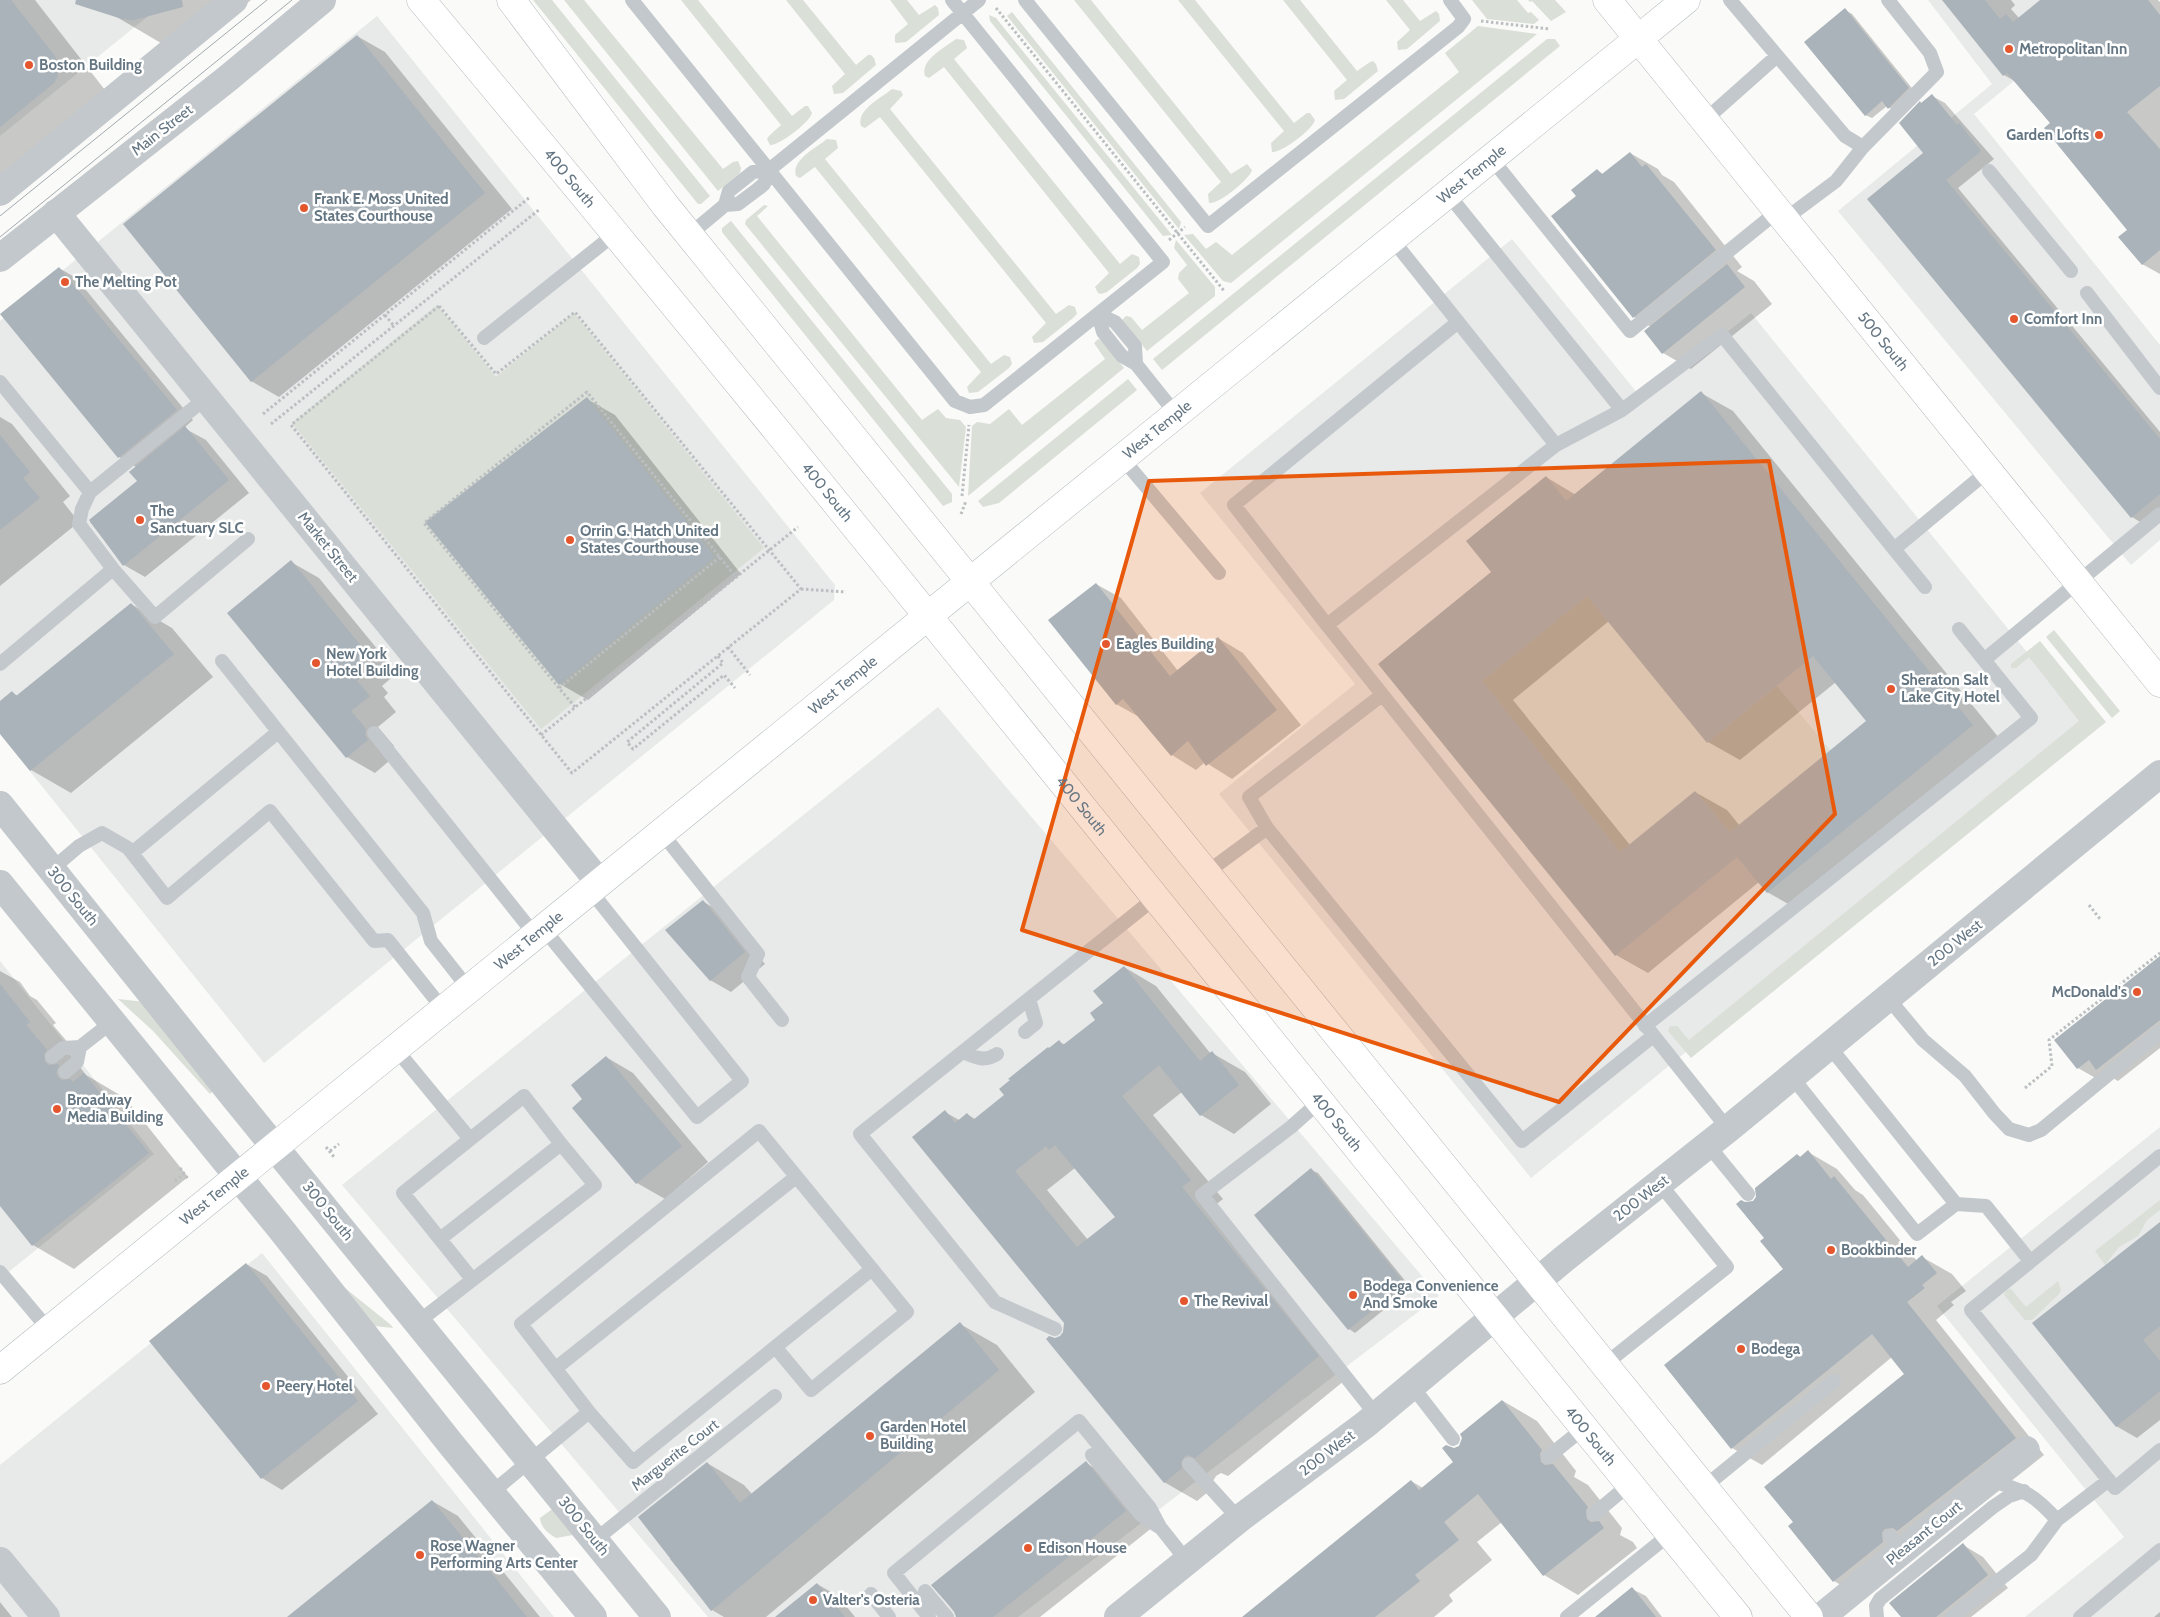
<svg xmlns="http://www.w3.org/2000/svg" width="2160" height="1617" viewBox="0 0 2160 1617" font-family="Cabin,sans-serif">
  <rect width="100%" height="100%" fill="#fafaf8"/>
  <path fill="#e8e9e9" d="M0,0H168L0,136Z
    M1928,0H2112L1974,114L2160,345V540L2131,565L1838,211L1992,84Z
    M377,16L835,585L834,600L264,1063L0,734V321Z
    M1512,239L1643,400L1751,313L2087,726L1531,1178L1219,794L1355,684L1200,493Z
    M938,707L1439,1296L1018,1617H708L342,1185Z
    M0,961L154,1154L0,1279Z
    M2160,1127V1617H2025L2124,1537L1937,1306Z
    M262,1253L554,1617H0V1465Z"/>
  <path fill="#dadfd7" d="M533,0H552L710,196L701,204H698Z
    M564,0H584L723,169L733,162L738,161L741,168L740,173L718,191Z
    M681,0H698L792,116L805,106H808L812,113C810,122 779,146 770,145L767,139L769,136L781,125Z
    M786,0H803L856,65L868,55H871L874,58L876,65L843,93L834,94L832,86L845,74Z
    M890,0H907L919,15L935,5L938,8L939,15L906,42L897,43L895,42V35L908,24Z
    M1074,0H1091L1231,174L1247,164L1252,170C1250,179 1218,205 1209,203L1208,194L1221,182Z
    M1178,0H1195L1294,123L1307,113H1310L1315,120C1313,129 1282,153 1272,152L1271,143L1284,131Z
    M1283,0H1300L1357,71L1370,62L1373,61L1376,64L1378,71L1344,99L1335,100L1334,91L1347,80Z
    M1386,0H1403L1420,21L1436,11L1439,14L1440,21L1407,49L1398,50L1397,42L1410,30Z
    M1472,0H1517L1528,13L1531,12L1539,20L1534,24L1487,19Z
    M1528,0H1555L1566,12L1551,21L1532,1L1530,2Z
    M1012,12L1181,222L1179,229L1007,16Z
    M989,15L996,18L1172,235L1163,236L990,21Z
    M1478,26L1537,34L1231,283L1223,281L1184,235L1193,234L1206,249L1216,242L1232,255L1459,72L1445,53Z
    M956,39L964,40L967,48L954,59L1120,264L1132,254L1139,257L1140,264L1137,268L1107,292L1101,294L1098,293L1095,287L1109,273L944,67L929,78L925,76C920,60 944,48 956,39Z
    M1547,39H1555L1560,46L1162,370L1153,359Z
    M892,89L901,91L903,95L890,109L1056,314L1069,305L1075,307L1077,314L1073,318L1043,342L1034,343L1032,337L1046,323L880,117L865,128L861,126C856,110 881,98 892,89Z
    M827,139L836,140L838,148L825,159L991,364L1004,355L1010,357L1012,364L1009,368L978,392L969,393L967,387L981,372L815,167L800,178L796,176C791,160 816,148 827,139Z
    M764,205L768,206L757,216L922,420L938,409L946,418L960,420L966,427L959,487L745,224L746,220Z
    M731,221L952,494V502L943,506L722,232V228Z
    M1176,240L1215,287V296L1147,351L1122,320L1126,316L1131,317L1142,330L1189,293L1178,279L1179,273L1187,265L1174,248Z
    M437,305L496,377L574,313L764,548L541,729L292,423Z
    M1098,339L1103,341L1124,368L968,496L972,426L977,422L990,424L1009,409L1022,425L1105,359L1094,343Z
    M1128,379L1137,390L999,503L983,507L978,501Z
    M1587,596L1707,743L1777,686L1830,750L1730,832L1695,791L1620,852L1482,681Z
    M2054,630L2120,711L2112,718L2046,637Z
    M2040,641L2106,722L1691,1058L1668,1031L1670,1026H1677L1689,1040L2079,721L2029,657L2016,668H2011V664Z
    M118,999L145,1002L216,1088L210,1094L153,1031Z
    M2160,1200V1210L2147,1220L2138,1236L2119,1247L2105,1265L2095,1251Z
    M2058,1281L2061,1290L2059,1294L2032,1320H2025L2004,1295L2006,1290L2011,1289L2026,1307Z
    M345,1288L391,1325L393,1328L365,1325Z
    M555,1507L573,1535L556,1538C548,1533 541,1528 540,1518Z"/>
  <path fill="#0003" fill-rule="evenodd" d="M0,0H35L105,90L0,191Z
    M102,0H251L195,46H166L115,16Z
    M1943,0H2011L2015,5L2011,9L2019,18L2042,0H2158L2160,2V274L2142,264L2129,231L2052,123L2018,83L2004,75Z
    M1845,10L1852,14L1915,92L1895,112L1887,106L1872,118L1865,115Z
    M357,36L385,52L512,209L279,397L251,381Z
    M1932,96L1945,103L1994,159L1958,188L2160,432V512L2145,525L2132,517L1925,153L1922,104Z
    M1630,153L1658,169L1662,175L1674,182L1742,267L1737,271L1754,281L1772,304L1691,369L1663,353L1645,331L1651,327L1634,317L1578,196L1598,171L1603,174Z
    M59,268L76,278L193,420L184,428L206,440L249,493L145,577L124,565L90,522L139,482L136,467L119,457Z
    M1701,393L1733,411L2004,744L1799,910L1767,892L1759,882L1648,973L1616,955L1380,664L1493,572L1546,477L1576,495ZM1609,621L1708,742L1740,760L1836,682L1868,721L1740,826L1727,810L1695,792L1630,845L1513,700Z
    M587,399L615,415L741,574L588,700L560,684Z
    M0,417L12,424L70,496L63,502L79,522L0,586Z
    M291,562L319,578L397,673L382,686L388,693L384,697L396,712L378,727L394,746L393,751L395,756L375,773L347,757Z
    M1096,584L1121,598L1178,671L1218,638L1243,653L1301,725L1232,779L1205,762L1196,770L1172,755L1141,718L1116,704Z
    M131,604L172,628L213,677L71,793L31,770L0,732V703L13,693L18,696Z
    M704,902L724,914L765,964L731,992L710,980Z
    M2160,962V1048L2118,1081L2106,1074L2099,1080L2078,1068L2056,1040Z
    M1124,967L1156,986L1211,1054L1212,1053L1245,1072L1271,1104L1234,1134L1201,1115L1182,1092L1153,1115L1223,1199L1214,1206L1350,1376L1228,1476L1221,1473L1216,1476L1213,1481L1214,1487L1197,1501L1164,1482L1055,1339L1061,1337L1064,1333L1065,1323L945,1112L959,1120L967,1114L975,1119L1005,1095L1050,1049L1059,1042L1066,1045L1097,1020ZM1075,1168L1116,1217L1088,1240L1047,1190Z
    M0,971L20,982L30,996L37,1000L56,1023L53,1025L70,1045L66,1049L86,1075L125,1098L188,1177L74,1269L33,1245L0,1204Z
    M606,1057L633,1073L708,1162L665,1199L637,1183L574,1108L584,1099Z
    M1808,1152L1837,1169L1855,1190L1863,1195L1917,1261L1922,1257L1952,1274L1966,1291L1951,1302L1954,1305L1936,1320L2044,1455L1863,1598L1834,1581L1794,1522L1906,1374L1892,1357L1762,1465L1732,1448L1666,1366L1785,1269L1746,1204L1754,1202L1797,1155L1801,1157Z
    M1311,1170L1318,1173L1411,1288L1355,1333L1349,1329Z
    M2160,1223V1420L2137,1438L2116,1426Z
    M246,1264L267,1276L378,1414L282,1490L262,1478Z
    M960,1324L997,1345L1035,1392L766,1617H724L712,1610L670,1559L672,1558L707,1463L744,1485L752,1494Z
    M1503,1401L1537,1421L1576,1471L1574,1477L1588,1485L1622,1528L1620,1535L1633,1542L1637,1548L1578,1595L1544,1575L1502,1522L1477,1542L1492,1560L1449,1595L1453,1601L1434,1617H1244L1411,1481L1423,1488L1454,1463V1449L1460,1447Z
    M1086,1463L1113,1479L1153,1527L1040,1617H958L933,1585Z
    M432,1501L458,1516L540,1617H305Z
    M1963,1545L1983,1557L2008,1588L1971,1617H1902Z
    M817,1584L838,1596L855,1617H777Z
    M1632,1589L1646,1596L1662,1617H1597Z
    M0,1602L12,1617H0Z
    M2160,1612V1617H2154Z"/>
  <path fill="#aab3b9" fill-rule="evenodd" d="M0,0H11L55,56L59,67L57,78L54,83L0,127Z
    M76,0H182L183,7L134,20L122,19L75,4Z
    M1942,0H1985L2000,19L2006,14L2013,22L2040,0H2148L2160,15V86L2127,112L2160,149V250L2142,265L2118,237L2127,230L2044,128L2050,123L2007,73L2003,76Z
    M1845,8L1909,88L1888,109L1882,101L1865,116L1804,42Z
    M357,35L485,193L251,382L123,224Z
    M1932,94L1957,125L1959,123L1981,151L1946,180L2160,439V494L2131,518L1867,199L1923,153L1899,123L1920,101L1921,103Z
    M1630,152L1642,167L1646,164L1716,250L1633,318L1551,216L1576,196L1571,190L1597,169L1602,174Z
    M1727,264L1745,287L1662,354L1644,331Z
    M59,267L177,410L118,458L0,314Z
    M1701,391L1973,725L1767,893L1737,857L1615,956L1378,664L1491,572L1466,541L1546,476L1566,501ZM1587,596L1707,743L1813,656L1866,721L1730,832L1695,791L1620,852L1482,681Z
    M587,397L715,557L559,685L425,522Z
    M185,426L229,480L123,566L89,520L137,481L129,472Z
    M0,435L30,472L23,478L40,498L0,530Z
    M291,560L370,657L355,669L361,677L357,681L370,696L351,711L366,729L365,735L368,740L346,758L227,613Z
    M1096,583L1170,676L1218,637L1277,710L1206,766L1188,741L1171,756L1123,699L1116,705L1048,620Z
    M131,603L174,654L30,771L0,734V701L12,691L16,696Z
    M703,900L745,952L710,981L665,930Z
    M2160,956V1020L2096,1070L2089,1060L2077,1069L2054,1040Z
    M1124,966L1200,1061L1212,1051L1239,1085L1200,1116L1159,1065L1122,1096L1191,1180L1182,1187L1319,1356L1195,1458L1188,1455L1184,1457L1181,1462L1182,1468L1164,1483L1046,1339L1049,1336L1055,1338L1060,1336L1063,1332L1064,1323L912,1137L945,1110L955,1123L967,1113L973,1120L1004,1095L999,1089L1010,1080L1008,1079L1048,1047L1049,1048L1059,1040L1063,1045L1095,1020L1090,1013L1103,1003L1093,991ZM1055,1145L1115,1217L1077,1247L1015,1171L1046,1146L1049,1150Z
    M0,984L30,1022L26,1025L47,1050L44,1054L45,1062L49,1065L58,1064L59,1066L56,1073L59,1078L62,1080L70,1079L73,1082L84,1073L149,1153L32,1246L0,1206Z
    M606,1056L682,1146L636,1184L572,1108L582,1099L571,1085Z
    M1808,1150L1831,1179L1834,1176L1908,1267L1922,1255L1937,1273L1922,1285L1925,1288L1907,1302L2016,1438L1897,1531L1893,1528L1885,1529L1882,1533L1883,1542L1833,1582L1788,1526L1793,1522L1764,1487L1904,1374L1872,1334L1731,1449L1664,1365L1783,1269L1760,1241L1764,1238L1736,1204L1741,1200L1745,1202L1753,1201L1756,1197L1755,1188L1797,1154L1800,1157Z
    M1311,1168L1405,1284L1348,1330L1254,1215Z
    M2160,1222V1326L2143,1340L2160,1361V1391L2116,1427L2032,1323Z
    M246,1263L358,1401L261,1479L149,1341Z
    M960,1322L999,1370L711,1611L638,1517L707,1462L740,1503Z
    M1502,1400L1542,1450L1540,1454L1541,1462L1545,1465L1553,1464L1588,1507L1586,1511L1587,1519L1591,1522L1599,1521L1604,1528L1543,1576L1478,1494L1444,1522L1459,1540L1415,1575L1420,1581L1375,1617H1242L1411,1480L1419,1490L1453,1462L1442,1448L1446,1445L1454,1448L1459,1446L1462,1438L1460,1434Z
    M1086,1461L1126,1511L993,1617H956L954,1611L931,1585Z
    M432,1500L527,1617H287Z
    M1963,1543L1988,1575L1936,1617H1901L1889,1603Z
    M817,1583L845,1617H775Z
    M1632,1587L1656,1617H1595Z"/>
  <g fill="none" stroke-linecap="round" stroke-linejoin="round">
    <defs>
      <g id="secondary">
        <path id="s1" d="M0,1370L1686,0"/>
      </g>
      <g id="primary">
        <path id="s2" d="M421,0C868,533 1298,1079 1738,1617"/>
        <path d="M511,0L665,205L1809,1617"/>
        <path id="s3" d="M1607,0L2160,683"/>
      </g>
    </defs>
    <use href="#secondary" stroke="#b3babf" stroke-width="29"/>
    <use href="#primary" stroke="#b5babe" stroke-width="29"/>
    <path stroke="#bbbfc2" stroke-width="3" stroke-dasharray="2.5 2.5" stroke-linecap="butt" d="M996,8L1225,292
      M1481,21L1550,29
      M1169,240L1185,227
      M439,306L496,374L575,312L801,589L572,773L291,425Z
      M385,315L394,326
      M263,414L530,197
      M271,424L540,209
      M962,496L969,425
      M961,514L966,501
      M801,589L846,592
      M728,647L750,675
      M718,656L723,663L627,742L633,749L724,675L735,688
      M559,688L424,523L587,392L735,576
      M575,707L559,688L720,557
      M541,735L798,527
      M2089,905L2100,919
      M2025,1088L2052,1066L2049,1040L2160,953
      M326,1147L334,1157
      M330,1151L339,1144
      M180,1168L188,1179
      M175,1181L184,1174"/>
    <path stroke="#c3c8cc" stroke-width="14" d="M632,0L955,401L970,407L984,405L1163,262L952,0
      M1025,0L1208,226L1458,27L1464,19L1450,0
      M1730,0L1845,136L1863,147L1937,72L1930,53L1888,0
      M1705,120L1777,56
      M1491,158L1630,331L1778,211
      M769,170L979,0
      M1989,171L2071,271
      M1785,219L1836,181L1863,147
      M689,235L725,205L729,191L753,172L769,170L764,184L758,189L738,204L725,205
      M1392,239L1556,445L1622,410L1448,194
      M2087,293L2160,388
      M1458,322L1234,505L1327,625L1556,445
      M484,338L616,233
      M1136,364L1135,346L1115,322L1098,314L1103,332L1122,356L1136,364L1176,414
      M0,382L90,492
      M1622,410L1722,335L1894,549L1988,471
      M1122,458L1219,573
      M1894,549L1925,587
      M113,569L155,617L248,539
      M1327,625L1728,1129
      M1984,660L2160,514
      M222,661L423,913L431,941L468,988
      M0,664L113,569L79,524L82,509L90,492L206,398
      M1382,695L1249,797L1267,828L1522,1141L1653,1036
      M374,733L535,935
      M661,832L758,954L748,977L782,1020
      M132,853L278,732
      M52,869L79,846L102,833L128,848L167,898L270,811L374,941L388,940L443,1009
      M1206,873L1267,828
      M543,928L697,1117L742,1081L590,890
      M1888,998L1923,1040L1965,1076L1994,1113L2009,1129L2029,1135L2041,1130L2160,1032
      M1645,1026L2031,718L1959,629
      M1025,1032L1036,1023L1029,999
      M80,1047L112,1022
      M395,1048L470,1139
      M963,1052C976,1058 985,1062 997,1054
      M52,1057L63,1048L80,1047L77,1062L65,1072
      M1792,1077L1917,1234L1956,1204L1829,1046
      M1319,1102L1291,1127L1202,1195L1376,1415
      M759,1131L872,1269L633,1462L589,1412L521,1324Z
      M1708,1145L1748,1194
      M2160,1156L1971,1310L2115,1488L2160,1450
      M1956,1204L1986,1206L2030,1261
      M0,1272L49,1330
      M472,1279L403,1193L524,1096L561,1144
      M418,1322L595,1185L561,1144L440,1239
      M1055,1329L995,1302L860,1134L1155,898
      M776,1348L811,1390L907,1312L872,1269
      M1604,1365L1727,1267L1660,1184
      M556,1368L796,1177
      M1412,1386L1453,1439
      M1092,1455L1141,1515L1159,1527
      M1548,1457L1584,1428
      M1189,1464L1239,1519
      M1989,1480C2024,1491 2032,1492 2057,1520
      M1703,1488L1834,1381
      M491,1493L589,1412
      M1594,1514L1630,1484
      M1890,1536L1902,1551
      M595,1540L775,1396
      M925,1591L947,1617
      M871,1594L889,1617
      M929,1617L894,1573L1079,1421L1150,1508L1160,1527L1187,1561
      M1567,1617L1670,1534
      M1877,1617L1876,1606L1880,1599L1993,1507L2009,1496L2024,1491
      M1952,1617L2031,1555L2057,1520L2109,1480
      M2080,1617L2160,1550"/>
    <path stroke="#c3c8cc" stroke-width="28" d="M0,192L234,0
      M56,213L599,882
      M0,258L227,79L322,0
      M0,1561L46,1617
      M1821,1617L2026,1450"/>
    <path stroke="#c3c8cc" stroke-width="28" d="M0,805L234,1097L657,1617
      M0,884L280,1228L450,1443L593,1617
      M1118,1617L1239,1519L1366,1424L1565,1258L1728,1129L2160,774"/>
    <use href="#secondary" stroke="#fff" stroke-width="28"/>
    <use href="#primary" stroke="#fff" stroke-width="28"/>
    <path stroke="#a2aab0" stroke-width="1" d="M0,216L267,0
      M0,237L292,0"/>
  </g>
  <path fill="#e8590c" fill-opacity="0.2" stroke="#e8590c" stroke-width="4" stroke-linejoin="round" d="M1769,461L1835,814L1559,1102L1022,930L1149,481Z"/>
  <g fill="#e4572e" stroke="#fff" stroke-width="2">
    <circle cx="2009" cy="49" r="5"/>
    <circle cx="29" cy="65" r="5"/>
    <circle cx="2099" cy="135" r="5"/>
    <circle cx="304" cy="208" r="5"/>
    <circle cx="65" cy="282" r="5"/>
    <circle cx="2014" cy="319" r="5"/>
    <circle cx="140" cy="520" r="5"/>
    <circle cx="570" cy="540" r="5"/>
    <circle cx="1106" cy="644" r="5"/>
    <circle cx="316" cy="663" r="5"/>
    <circle cx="1891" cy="689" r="5"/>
    <circle cx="2137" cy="992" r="5"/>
    <circle cx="57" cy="1109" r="5"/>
    <circle cx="1831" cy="1250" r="5"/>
    <circle cx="1353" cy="1295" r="5"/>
    <circle cx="1184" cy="1301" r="5"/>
    <circle cx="1741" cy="1349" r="5"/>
    <circle cx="266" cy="1386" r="5"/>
    <circle cx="870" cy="1436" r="5"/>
    <circle cx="1028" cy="1548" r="5"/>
    <circle cx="420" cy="1555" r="5"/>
    <circle cx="813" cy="1600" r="5"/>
  </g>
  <g text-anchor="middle" stroke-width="5" stroke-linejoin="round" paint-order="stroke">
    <g font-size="15" font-weight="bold" fill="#657683" stroke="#fff" text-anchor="start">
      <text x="2019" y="54">Metropolitan Inn</text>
      <text x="39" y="70">Boston Building</text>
      <text x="2089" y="140" text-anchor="end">Garden Lofts</text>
      <text x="314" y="204">Frank E. Moss United<tspan x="314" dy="17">States Courthouse</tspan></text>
      <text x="75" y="287">The Melting Pot</text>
      <text x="2024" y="324">Comfort Inn</text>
      <text x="150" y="516">The<tspan x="150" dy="17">Sanctuary SLC</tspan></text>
      <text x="580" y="536">Orrin G. Hatch United<tspan x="580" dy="17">States Courthouse</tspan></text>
      <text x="1116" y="649">Eagles Building</text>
      <text x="326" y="659">New York<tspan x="326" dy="17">Hotel Building</tspan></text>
      <text x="1901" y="685">Sheraton Salt<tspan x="1901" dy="17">Lake City Hotel</tspan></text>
      <text x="2127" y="997" text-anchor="end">McDonald's</text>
      <text x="67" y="1105">Broadway<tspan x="67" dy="17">Media Building</tspan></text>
      <text x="1841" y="1255">Bookbinder</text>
      <text x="1363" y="1291">Bodega Convenience<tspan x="1363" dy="17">And Smoke</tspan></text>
      <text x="1194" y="1306">The Revival</text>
      <text x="1751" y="1354">Bodega</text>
      <text x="276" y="1391">Peery Hotel</text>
      <text x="880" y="1432">Garden Hotel<tspan x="880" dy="17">Building</tspan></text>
      <text x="430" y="1551">Rose Wagner<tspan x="430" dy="17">Performing Arts Center</tspan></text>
      <text x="1038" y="1553">Edison House</text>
      <text x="823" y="1605">Valter's Osteria</text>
    </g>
    <g font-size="15" fill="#657683" stroke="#fff">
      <text transform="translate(162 130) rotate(-38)" y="5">Main Street</text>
      <text dy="5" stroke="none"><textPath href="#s1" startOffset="1896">West Temple</textPath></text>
      <text dy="5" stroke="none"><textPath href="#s2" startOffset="232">400 South</textPath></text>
      <text dy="5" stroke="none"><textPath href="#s3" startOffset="439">500 South</textPath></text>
      <text dy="5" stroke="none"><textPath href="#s1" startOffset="1491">West Temple</textPath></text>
      <text dy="5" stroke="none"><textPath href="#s2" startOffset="638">400 South</textPath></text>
      <text transform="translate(328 547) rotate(51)" y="5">Market Street</text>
      <text dy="5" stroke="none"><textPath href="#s1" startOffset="1086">West Temple</textPath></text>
      <text dy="5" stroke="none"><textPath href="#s2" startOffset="1042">400 South</textPath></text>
      <text transform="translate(73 896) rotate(51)" y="5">300 South</text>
      <text dy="5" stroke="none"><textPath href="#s1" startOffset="681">West Temple</textPath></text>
      <text transform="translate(1955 943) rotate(-39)" y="5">200 West</text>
      <text dy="5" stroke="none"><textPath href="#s2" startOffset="1448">400 South</textPath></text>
      <text dy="5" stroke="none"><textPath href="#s1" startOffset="276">West Temple</textPath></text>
      <text transform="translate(1641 1198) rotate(-38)" y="5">200 West</text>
      <text transform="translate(328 1211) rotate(51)" y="5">300 South</text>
      <text dy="5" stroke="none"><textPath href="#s2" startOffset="1852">400 South</textPath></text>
      <text transform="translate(1327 1453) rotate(-37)" y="5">200 West</text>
      <text transform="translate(675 1455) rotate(-38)" y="5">Marguerite Court</text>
      <text transform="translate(584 1526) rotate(51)" y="5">300 South</text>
      <text transform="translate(1924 1533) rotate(-39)" y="5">Pleasant Court</text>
    </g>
  </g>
</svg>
